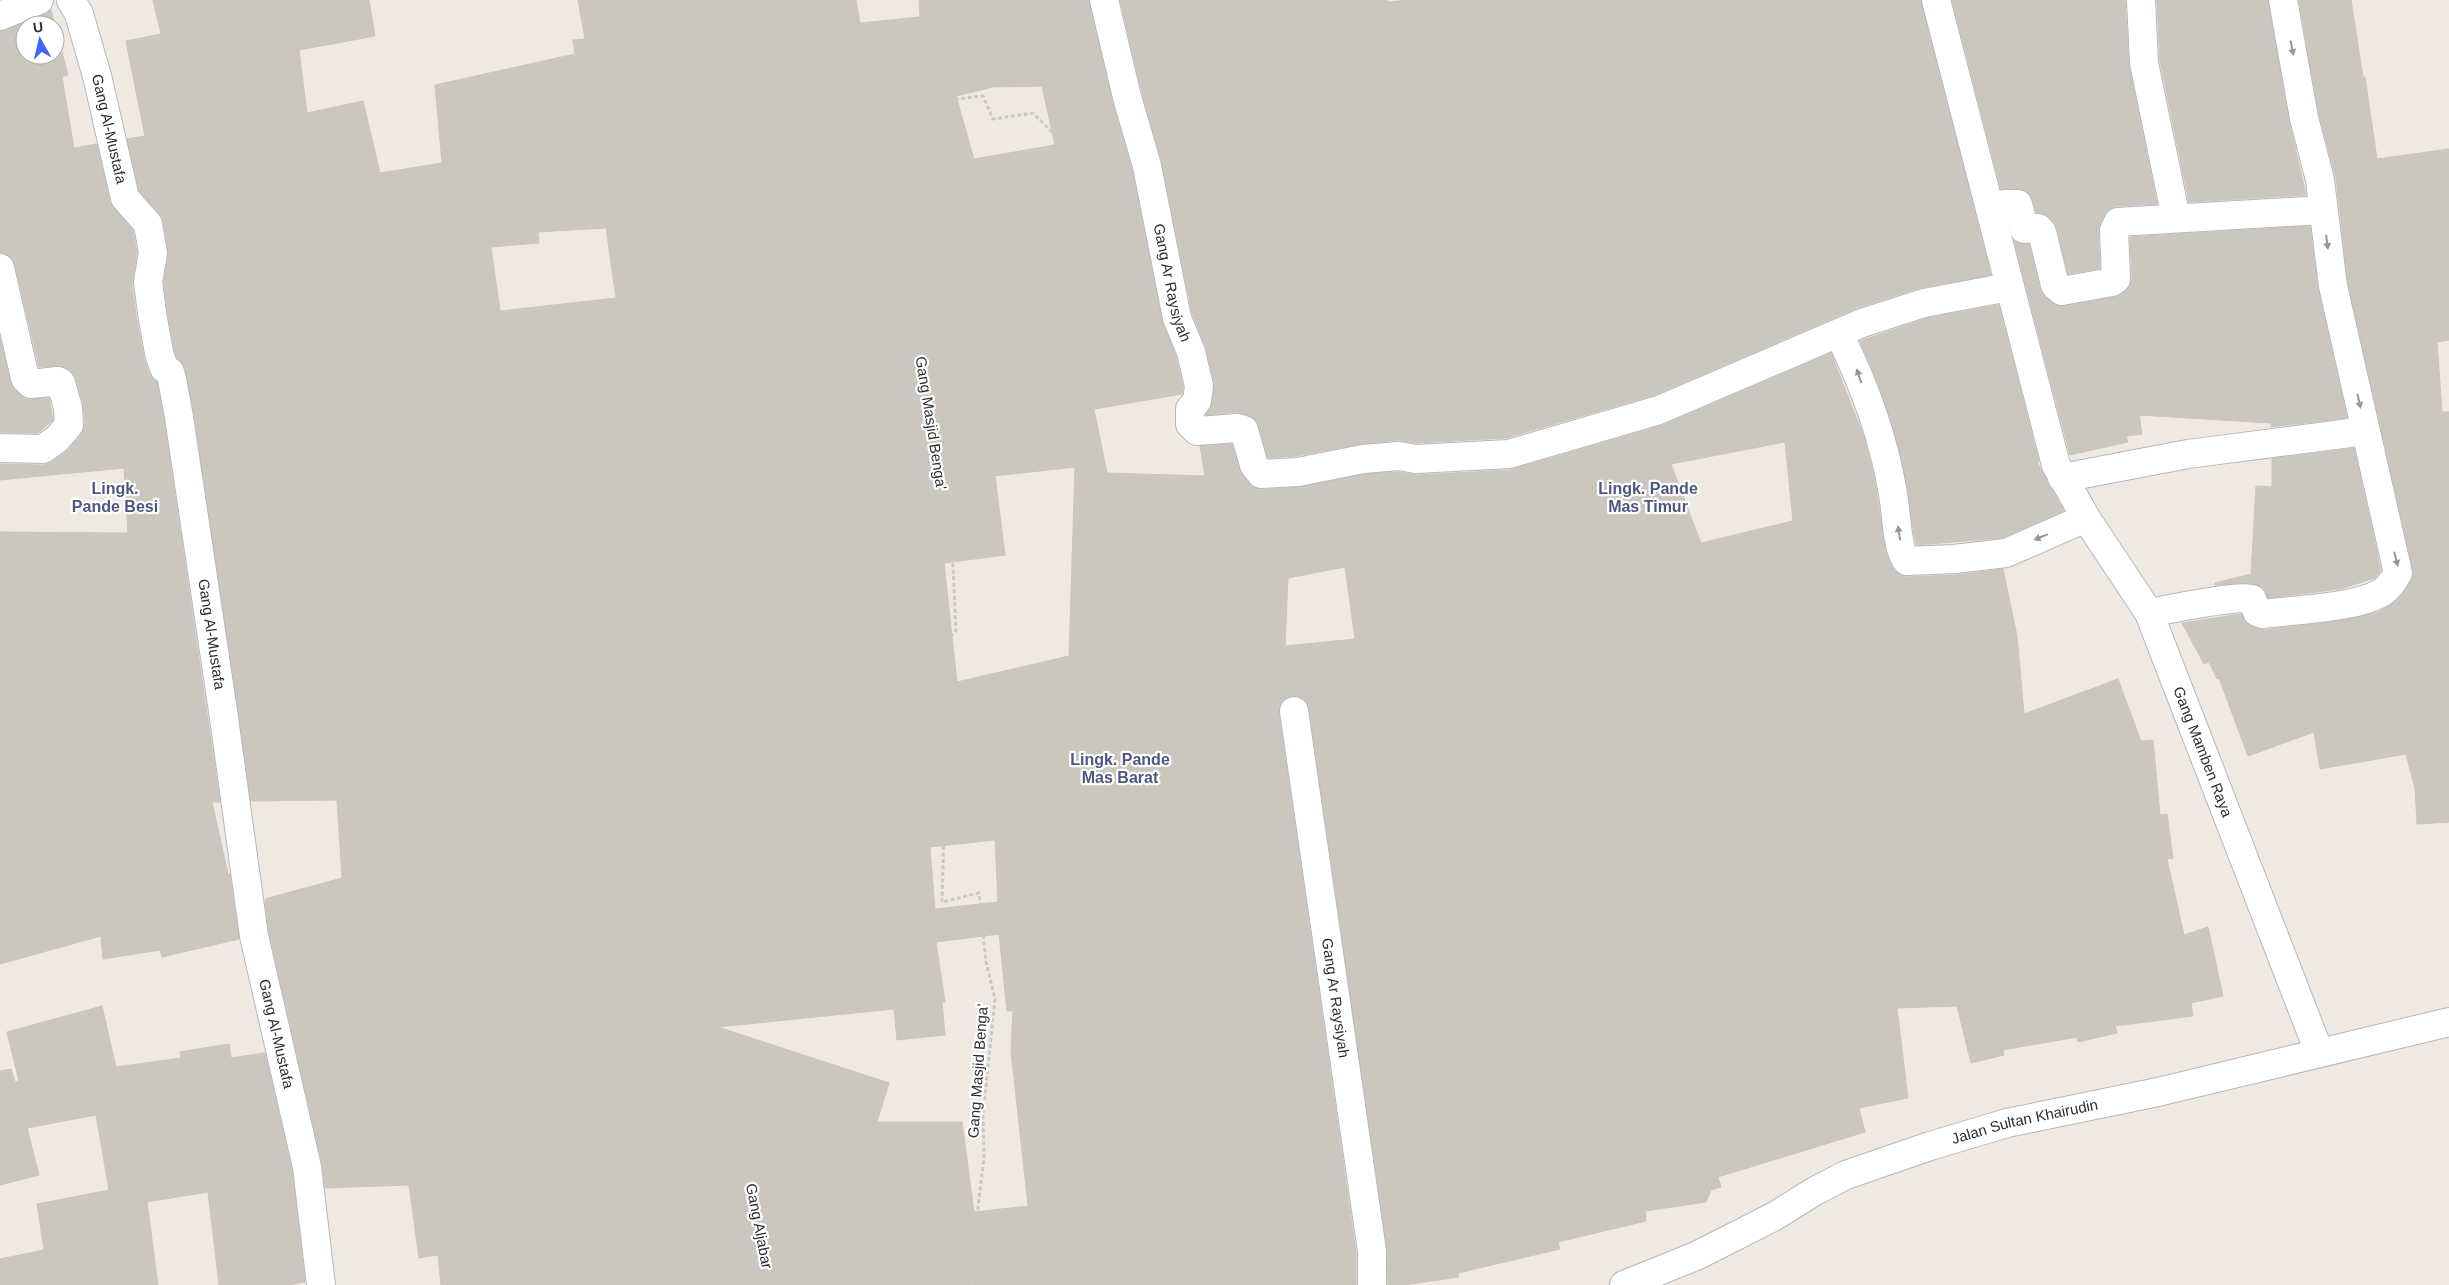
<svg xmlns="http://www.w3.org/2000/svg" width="2449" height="1285" viewBox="0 0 2449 1285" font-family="Helvetica,sans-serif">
  <rect width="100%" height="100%" fill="#efe9e1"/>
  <path fill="#cbc7bf" stroke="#cbc5ba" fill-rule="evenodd" d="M153,0H369L375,36L299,50L307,113L363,101L380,173L442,163L435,85L575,54L573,40L585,39L578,0H856L860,23L920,17L919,0H1089L1112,101L1132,170L1162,321L1176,357L1183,387L1182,394L1094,409L1107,473L1205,476L1200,446L1232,444L1242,475L1254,488L1261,490L1301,487L1365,474L1398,472L1417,475L1510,470L1664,425L1831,353L1864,437L1874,477L1886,552L1894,570L1900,575L1908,577L1955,575L2003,569L2017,636L2024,714L2118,679L2141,741L2153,740L2160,815L2167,814L2173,858L2167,859L2184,935L2208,927L2223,996L2191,1003L2193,1016L2115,1026L2117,1033L2078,1042L2077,1037L2003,1050L2004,1055L1971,1063L1957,1006L1897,1008L1908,1098L1859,1108L1865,1132L1718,1177L1721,1187L1711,1190L1706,1202L1645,1211L1646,1221L1558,1242L1560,1249L1458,1273L1459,1277L1404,1285H1388L1387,1249L1309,709L1307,702L1300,697L1291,696L1284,699L1280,705L1279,713L1356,1252V1285H441L438,1255L419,1258L409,1185L325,1188L322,1164L269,933L265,899L342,878L337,800L251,801L194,414L185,368L177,358L174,349L167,311L164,282L168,251L163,221L160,214L139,191L127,139L145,136L126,41L161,34ZM1042,86L1055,145L974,159L956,96L993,87ZM606,228L616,298L500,311L491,247L539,243L538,232ZM1785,442L1793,521L1701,543L1671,464ZM1075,467L1069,656L957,682L944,563L1005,555L995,476ZM1345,567L1355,639L1285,646L1288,578ZM995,840L998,902L935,909L930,847ZM999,934L1007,1011H1013L1011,1051L1028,1206L974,1212L962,1122H877L889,1083L718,1027L894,1009L897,1040L945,1035L942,1002H945L936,942Z
    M1120,0H1384L1390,2L1410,0H1921L1991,275L1919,288L1857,308L1654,395L1506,438L1417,443L1398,440L1360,444L1296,456L1268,458L1255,419L1237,412L1206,415L1212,403L1214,382L1206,348L1192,313L1162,163L1142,93Z
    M1952,0H2125L2129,66L2157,204L2117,206L2109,209L2104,215L2098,230L2100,268L2068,274L2057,228L2053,221L2044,214L2036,212L2033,200L2025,190L2001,189Z
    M2157,0H2268L2289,121L2306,195L2189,202L2160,61Z
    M2299,0H2351L2363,77H2365L2377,159L2449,149V340L2437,342L2442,412H2449V822L2417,824L2415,788L2406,754L2320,769L2314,732L2248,756L2219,678L2217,679L2209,662L2204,664L2182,623L2241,614L2246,623L2264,630L2346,620L2378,612L2391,605L2402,595L2412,580L2413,570L2348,283L2336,178L2319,115Z
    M51,10L68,75L62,77L74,148L97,144L110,202L133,231L137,253L132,284L136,315L144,358L149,373L157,382L164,420L220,802H212L228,874H230L239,939L162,957L160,950L103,959L101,936L0,964V532L128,533L124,468L0,480V464L43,465L52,462L69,449L81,435L85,424L83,404L76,379L70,370L57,366L39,367L15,265L11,257L0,253V31L45,14ZM25,25H55V55H25Z
    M2310,226L2318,289L2347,418L2271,427V423L2139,415L2142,434L2126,436L2128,442L2070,455L2014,241L2029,244L2040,289L2044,296L2058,306H2064L2115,297L2126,291L2132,278L2130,237Z
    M1999,305L2039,462H2037L2064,511L2002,538L1916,545L1899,449L1879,386L1860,341L1928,318Z
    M0,338L10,381L14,389L26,399L49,398L53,420L38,433L0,432Z
    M2354,448L2381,570L2375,578L2340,589L2268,598L2262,587L2254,584L2215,585V583L2251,574L2256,486L2272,487V459Z
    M102,1006L116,1067L181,1058L180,1052L229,1044L231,1058L265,1053L292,1170L305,1282L289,1285H219L208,1192L147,1202L158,1285H0V1259L44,1250L37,1204L109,1190L96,1115L27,1128L39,1175L0,1185V1071L11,1069L15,1082L19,1081L7,1032Z"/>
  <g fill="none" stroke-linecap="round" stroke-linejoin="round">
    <defs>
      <g id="street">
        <path id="s1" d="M71,0L79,14L97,76L125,198L148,224L153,253L148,282L152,313L159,353L164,368L170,372L172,379L179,417L223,711L254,936L307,1167L321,1285"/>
        <path id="s2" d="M1104,0L1127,97L1147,166L1177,318L1191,352L1199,386L1197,401L1190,409V424L1197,431L1238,428L1244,430L1254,465L1261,474L1298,472L1363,459L1399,456L1416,459L1509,454L1659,410L1862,323L1924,303L2009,287"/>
        <path id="s3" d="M1936,0L2056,465L2086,518L2149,613L2319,1052"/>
        <path d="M2141,0L2144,63L2176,218"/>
        <path d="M0,16L39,0"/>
        <path d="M1992,216L2005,214V204H2018L2024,229L2038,228L2042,232L2055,285L2062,291L2112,282L2116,279L2114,230L2118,222L2323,210"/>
        <path d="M0,268L25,378L31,384L58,381L61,383L68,408L69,425L57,439L43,449L0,448"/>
        <path d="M1839,334C1864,384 1884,439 1893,494C1896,509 1897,552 1907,561L1954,559L2006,553L2086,518"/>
        <path d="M2062,478L2188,454L2365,431"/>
        <path d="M2149,613C2164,610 2243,594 2252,599L2257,612L2262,614C2292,610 2360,608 2384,591C2390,586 2394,580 2398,573L2333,286L2320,180L2304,118L2283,0"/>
        <path id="s4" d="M1294,711L1372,1251V1285"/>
      </g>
      <g id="secondary">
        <path id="s5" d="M1624,1285L1696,1256L1775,1216L1815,1191L1846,1175L1930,1146L2007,1123L2158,1092L2449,1022"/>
      </g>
    </defs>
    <use href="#street" stroke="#b4b7c1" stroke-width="30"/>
    <use href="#secondary" stroke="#b4b7c1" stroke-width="30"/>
    <path stroke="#c9c9c9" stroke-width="3" stroke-dasharray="4 2.5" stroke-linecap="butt" d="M737,1142L739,1190L758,1274L757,1285
      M973,1285V1272L982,1258L978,1207L984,1158L983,1115L995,999L986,962L979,893L942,902C943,857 949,782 926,743L939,727L934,684L948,671V640L956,630L953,566L942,518L934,513L924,426L915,410L886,171L941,158L930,116L940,101L983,96L993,119L1033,113L1054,134L1073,119L1071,105L1091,102"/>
    <use href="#street" stroke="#fff" stroke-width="28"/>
    <use href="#secondary" stroke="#fff" stroke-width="28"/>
  </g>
  <defs><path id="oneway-solid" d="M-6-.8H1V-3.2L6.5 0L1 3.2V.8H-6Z" transform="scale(1.25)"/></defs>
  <g fill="#969696">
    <use href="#oneway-solid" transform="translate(2292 48) rotate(79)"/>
    <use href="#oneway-solid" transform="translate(2327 242) rotate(83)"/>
    <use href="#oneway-solid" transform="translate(1859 376) rotate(-108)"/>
    <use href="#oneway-solid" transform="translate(2359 401) rotate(77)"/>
    <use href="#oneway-solid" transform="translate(1899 533) rotate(-99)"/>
    <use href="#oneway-solid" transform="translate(2041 537) rotate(157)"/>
    <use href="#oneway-solid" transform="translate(2396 559) rotate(76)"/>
  </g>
  <g text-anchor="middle" stroke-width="4.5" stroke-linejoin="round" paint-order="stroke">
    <g font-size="15" fill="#2e2e2e" stroke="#fff">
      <text dy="5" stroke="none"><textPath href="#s1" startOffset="135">Gang Al-Mustafa</textPath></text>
      <text dy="5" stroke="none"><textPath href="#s2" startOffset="291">Gang Ar Raysiyah</textPath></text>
      <text transform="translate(931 423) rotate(81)" y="5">Gang Masjid Benga'</text>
      <text dy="5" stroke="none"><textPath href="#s1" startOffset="660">Gang Al-Mustafa</textPath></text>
      <text dy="5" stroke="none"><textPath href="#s3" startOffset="804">Gang Mamben Raya</textPath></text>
      <text dy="5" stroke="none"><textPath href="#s4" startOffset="290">Gang Ar Raysiyah</textPath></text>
      <text dy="5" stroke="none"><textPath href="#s1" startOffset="1065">Gang Al-Mustafa</textPath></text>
      <text transform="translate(978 1071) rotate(-86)" y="5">Gang Masjid Benga'</text>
      <text dy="5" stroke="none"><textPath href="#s5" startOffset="435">Jalan Sultan Khairudin</textPath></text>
      <text transform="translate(759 1226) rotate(79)" y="5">Gang Aljabar</text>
    </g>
    <g font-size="16" font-weight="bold" fill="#4d5680" stroke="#fff">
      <text x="115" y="494">Lingk.<tspan x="115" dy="18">Pande Besi</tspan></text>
      <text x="1648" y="494">Lingk. Pande<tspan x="1648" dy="18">Mas Timur</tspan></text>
      <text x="1120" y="765">Lingk. Pande<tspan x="1120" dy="18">Mas Barat</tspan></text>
    </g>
  </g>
  <g transform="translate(40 40) rotate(352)"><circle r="24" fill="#ffffff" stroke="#ababab"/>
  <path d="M0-4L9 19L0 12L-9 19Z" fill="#4264fb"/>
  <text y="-8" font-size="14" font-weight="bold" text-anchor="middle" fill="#2e2e2e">U</text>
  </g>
</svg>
